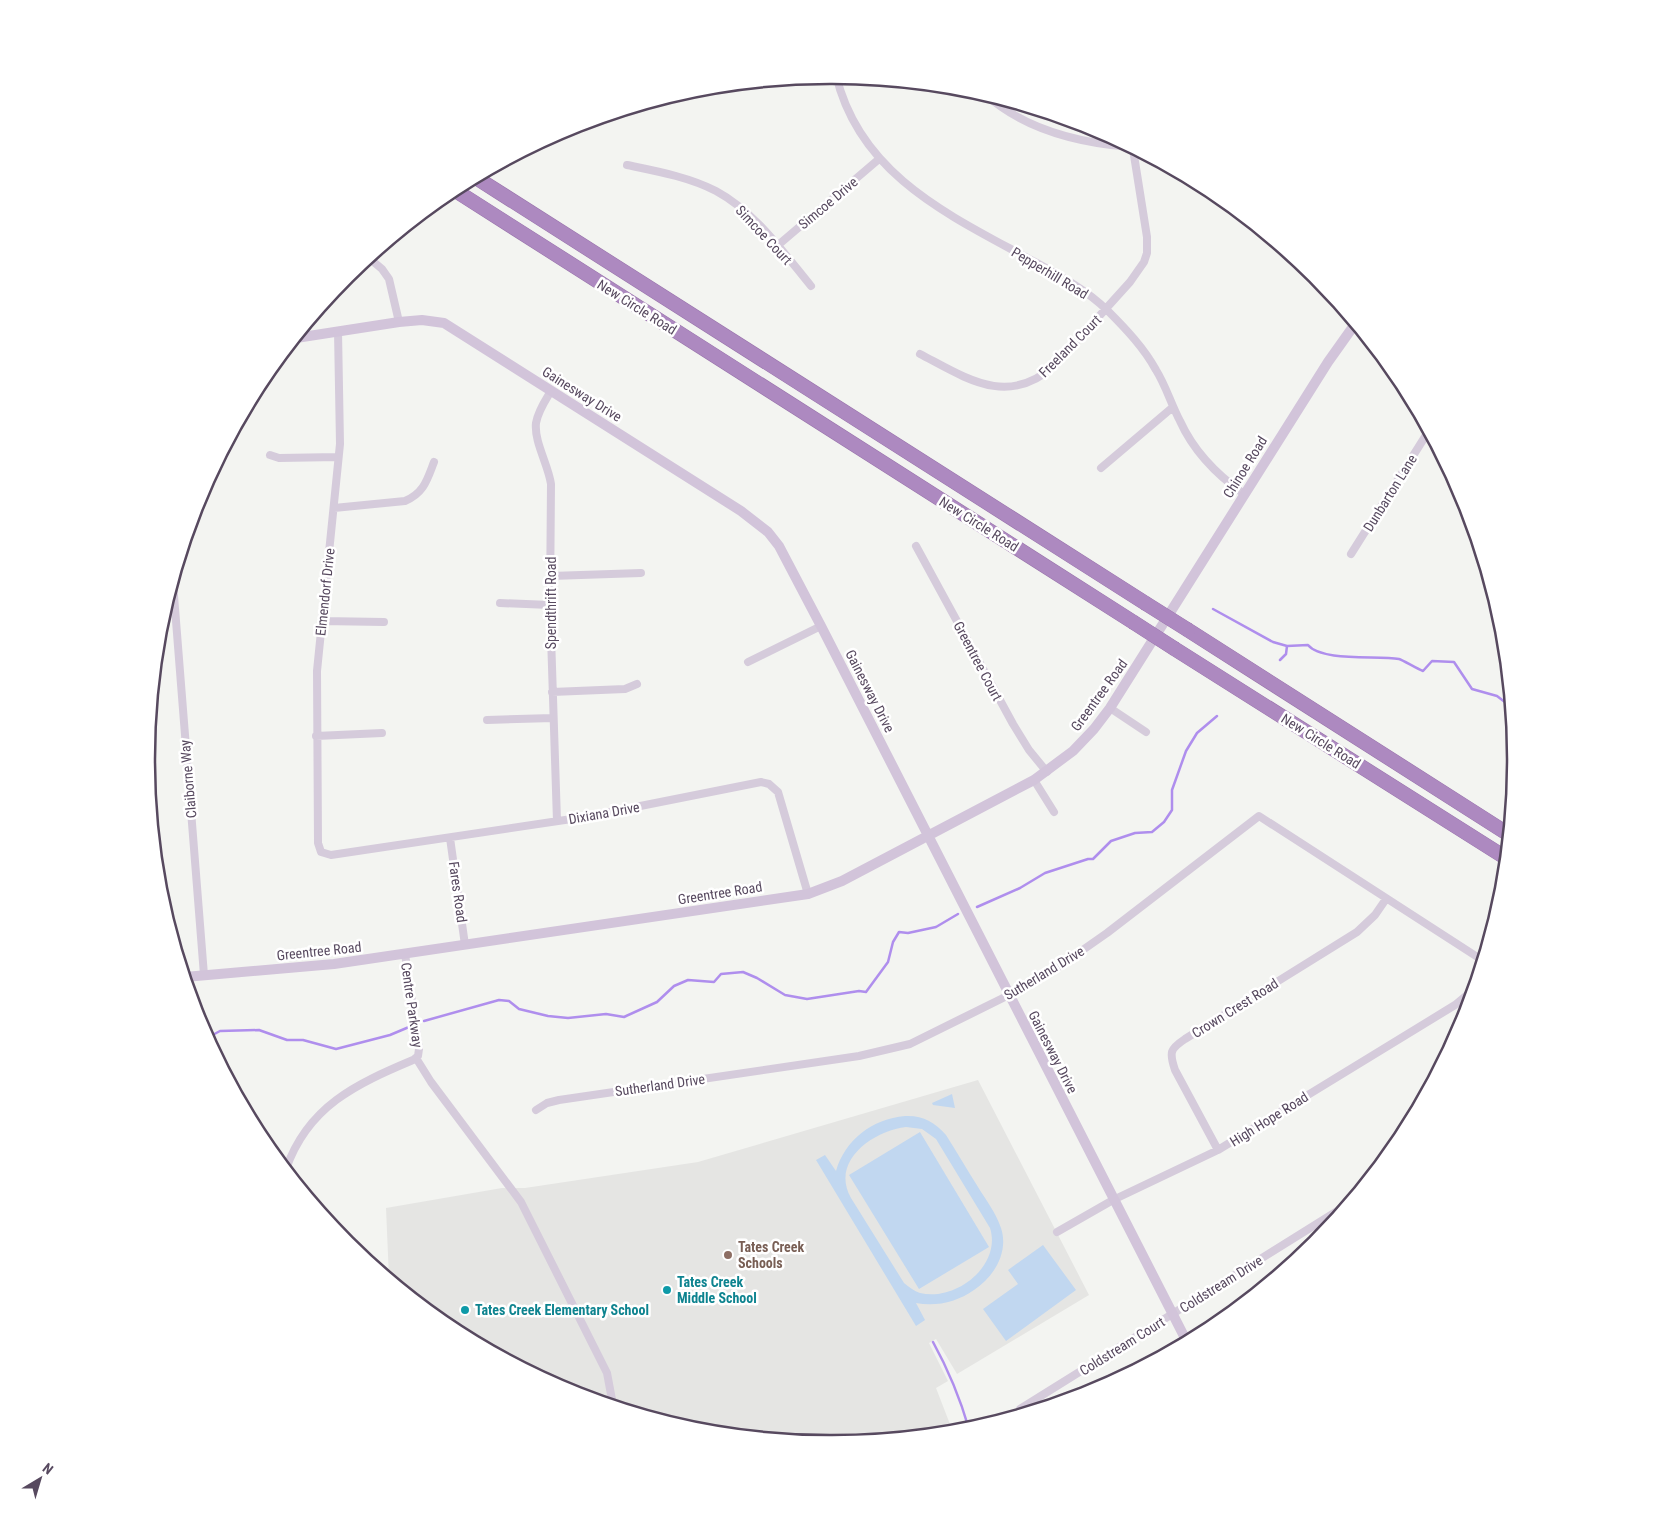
<svg xmlns="http://www.w3.org/2000/svg" width="1662" height="1519" viewBox="0 0 1662 1519" font-family="'Roboto Condensed',sans-serif">
  <rect width="100%" height="100%" fill="#f3f4f1"/>
  <path fill="#e5e5e3" d="M978,1080L1089,1295L957,1374L936,1339L929,1343L948,1381L936,1388L953,1432L831,1444L697,1431L569,1392L450,1328L389,1278L386,1208L502,1188H525L698,1162Z"/>
  <path fill="#c1d7f0" fill-rule="evenodd" d="M952,1094L955,1108L933,1105L932,1103Z
    M905,1116C922,1115 935,1122 946,1135C957,1152 967,1170 978,1187C986,1200 996,1213 1001,1228C1009,1252 994,1277 974,1290C957,1302 936,1307 916,1303L925,1320L916,1326L816,1160L825,1155L836,1171C845,1140 872,1119 905,1116ZM906,1127L922,1129L936,1139L990,1228C1002,1265 956,1302 920,1293C914,1291 909,1287 904,1283L851,1198C830,1161 873,1131 906,1127Z
    M920,1132L989,1247L919,1289L849,1175Z
    M1043,1245L1076,1290L1006,1341L983,1309L1018,1284L1008,1270Z"/>
  <g fill="none" stroke-linecap="round" stroke-linejoin="round">
    <path stroke="#af8eed" stroke-width="2.5" d="M1213,609L1273,642L1287,646
      M1280,660L1286,654L1287,646L1308,645C1322,662 1378,655 1399,659C1403,660 1417,669 1423,671L1432,661L1454,662L1472,689L1497,696L1510,706
      M977,907L1020,888L1045,873L1088,859H1093L1111,841L1135,833L1152,832L1164,822L1172,810V790L1186,751L1197,733L1217,716
      M424,1021L499,1000L509,1001L519,1009L548,1016L568,1018L606,1014L624,1017L657,1002L674,986L688,980L714,982L721,974L743,972L757,978L785,995L807,999L859,991L866,992L888,962L893,942L899,932L908,933L936,927L958,914
      M207,1038L220,1031L259,1030L287,1040H303L336,1049L390,1035L409,1027
      M933,1342C949,1371 960,1398 969,1429"/>
    <defs>
      <path id="highway" d="M475,177L1145,603
        M453,189L1133,622
        M1188,630L1508,834
        M1175,649L1506,858"/>
    </defs>
    <use href="#highway" stroke="#9974ab" stroke-width="15"/>
    <path stroke="#d5cbdb" stroke-width="8" d="M836,75C860,176 951,216 1033,261C1059,275 1087,290 1108,311C1126,329 1144,348 1156,370C1166,386 1171,404 1180,421C1194,452 1217,475 1244,494
      M985,94C1025,130 1079,143 1131,147
      M627,165C656,171 689,177 716,191C755,212 783,252 811,286
      M777,246L879,159
      M369,258L382,269L389,279L399,322
      M338,331L340,444L317,671L318,843L321,852L331,855L585,817L761,782L769,784L778,792L808,894
      M920,354C966,378 1008,408 1055,365L1130,282L1144,262L1147,253V237L1133,149
      M551,391C545,401 538,411 536,423C534,442 548,464 551,484L550,605L557,821
      M270,455L279,458L338,457
      M1101,468L1173,407
      M334,508L405,501C424,493 427,480 434,462
      M916,546L1013,724L1029,750L1047,772
      M1351,554L1428,432
      M551,576L641,573
      M173,583L204,975
      M500,603L550,605
      M322,621L384,622
      M748,662L821,626
      M552,692L625,689L637,684
      M1110,708L1146,732
      M487,720L553,718
      M316,736L382,733
      M1034,780L1054,812
      M450,838L465,945
      M416,1058L431,1082L521,1202L607,1373L613,1405
      M536,1110L547,1103L559,1100L859,1056L910,1044L1009,995L1057,968L1107,933L1259,816L1482,960
      M1218,1150L1175,1070C1169,1052 1170,1049 1185,1039L1357,932L1375,915L1386,899
      M286,1169C308,1106 356,1084 413,1060L418,1056L419,1049L405,954
      M1317,1224L1323,1234
      M1057,1232L1113,1200L1218,1150L1455,1005L1473,990
      M1020,1409L1347,1205"/>
    <path stroke="#d2c4da" stroke-width="10" d="M296,338L399,322L422,320L444,323L741,511L768,532L779,546L821,626L1187,1342
      M185,977L334,964L808,894L842,881L1034,780L1073,751L1094,729L1110,708L1328,362L1355,324"/>
    <use href="#highway" stroke="#ad89c0" stroke-width="14"/>
    <defs>
      <path id="highway-bridge" d="M1145,603L1188,630
        M1133,622L1175,649"/>
    </defs>
    <use href="#highway-bridge" stroke="#9974ab" stroke-width="15" stroke-linecap="butt"/>
    <use href="#highway-bridge" stroke="#ad89c0" stroke-width="14"/>
  </g>
  <circle fill="#8d6e63" stroke="#fff" stroke-width="2" cx="728" cy="1255" r="5"/>
  <g fill="#0f9aa8" stroke="#fff" stroke-width="2">
    <circle cx="667" cy="1290" r="5"/>
    <circle cx="465" cy="1310" r="5"/>
  </g>
  <g text-anchor="middle" stroke-width="5" stroke-linejoin="round" paint-order="stroke">
    <g font-size="14" fill="#57495f" stroke="#fff">
      <text transform="translate(828 203) rotate(-40)" y="5">Simcoe Drive</text>
      <text transform="translate(764 235) rotate(47)" y="5">Simcoe Court</text>
      <text transform="translate(1050 273) rotate(31)" y="5">Pepperhill Road</text>
      <text transform="translate(637 307) rotate(32)" y="5">New Circle Road</text>
      <text transform="translate(1070 346) rotate(-45)" y="5">Freeland Court</text>
      <text transform="translate(582 394) rotate(32)" y="5">Gainesway Drive</text>
      <text transform="translate(1245 467) rotate(-58)" y="5">Chinoe Road</text>
      <text transform="translate(1390 493) rotate(-58)" y="5">Dunbarton Lane</text>
      <text transform="translate(979 524) rotate(32)" y="5">New Circle Road</text>
      <text transform="translate(325 592) rotate(-84)" y="5">Elmendorf Drive</text>
      <text transform="translate(551 603) rotate(-90)" y="5">Spendthrift Road</text>
      <text transform="translate(978 661) rotate(62)" y="5">Greentree Court</text>
      <text transform="translate(870 691) rotate(63)" y="5">Gainesway Drive</text>
      <text transform="translate(1099 695) rotate(-54)" y="5">Greentree Road</text>
      <text transform="translate(1321 741) rotate(32)" y="5">New Circle Road</text>
      <text transform="translate(188 779) rotate(-95)" y="5">Claiborne Way</text>
      <text transform="translate(604 813) rotate(-10)" y="5">Dixiana Drive</text>
      <text transform="translate(458 892) rotate(82)" y="5">Fares Road</text>
      <text transform="translate(720 893) rotate(-9)" y="5">Greentree Road</text>
      <text transform="translate(319 951) rotate(-6)" y="5">Greentree Road</text>
      <text transform="translate(1044 973) rotate(-31)" y="5">Sutherland Drive</text>
      <text transform="translate(412 1005) rotate(82)" y="5">Centre Parkway</text>
      <text transform="translate(1235 1008) rotate(-32)" y="5">Crown Crest Road</text>
      <text transform="translate(1053 1052) rotate(63)" y="5">Gainesway Drive</text>
      <text transform="translate(660 1085) rotate(-8)" y="5">Sutherland Drive</text>
      <text transform="translate(1269 1119) rotate(-32)" y="5">High Hope Road</text>
      <text transform="translate(1221 1284) rotate(-32)" y="5">Coldstream Drive</text>
      <text transform="translate(1122 1346) rotate(-32)" y="5">Coldstream Court</text>
    </g>
    <g font-size="14" font-weight="bold" fill="#785e54" stroke="#fff" text-anchor="start">
      <text x="738" y="1252">Tates Creek<tspan x="738" dy="16">Schools</tspan></text>
    </g>
    <g font-size="14" font-weight="bold" fill="#0d838f" stroke="#fff" text-anchor="start">
      <text x="677" y="1287">Tates Creek<tspan x="677" dy="16">Middle School</tspan></text>
      <text x="475" y="1315">Tates Creek Elementary School</text>
    </g>
  </g>
  <path d="M0 0H1662V1519H0ZM830 84H832A675 675 0 0 1 1507 759V760A675 675 0 0 1 832 1435H830A675 675 0 0 1 155 760V759A675 675 0 0 1 830 84Z" fill="#fff" fill-rule="evenodd"/>
  <path fill="none" stroke="#57495f" stroke-width="2.5" d="M830 84H832A675 675 0 0 1 1507 759V760A675 675 0 0 1 832 1435H830A675 675 0 0 1 155 760V759A675 675 0 0 1 830 84Z"/>
  <g transform="translate(40 1479) rotate(38)" stroke="#ffffff" stroke-width="4" paint-order="stroke">
  <path d="M0-4L9 19L0 12L-9 19Z" fill="#57495f"/>
  <text y="-8" font-size="14" font-weight="bold" text-anchor="middle" fill="#57495f">N</text>
  </g>
</svg>
